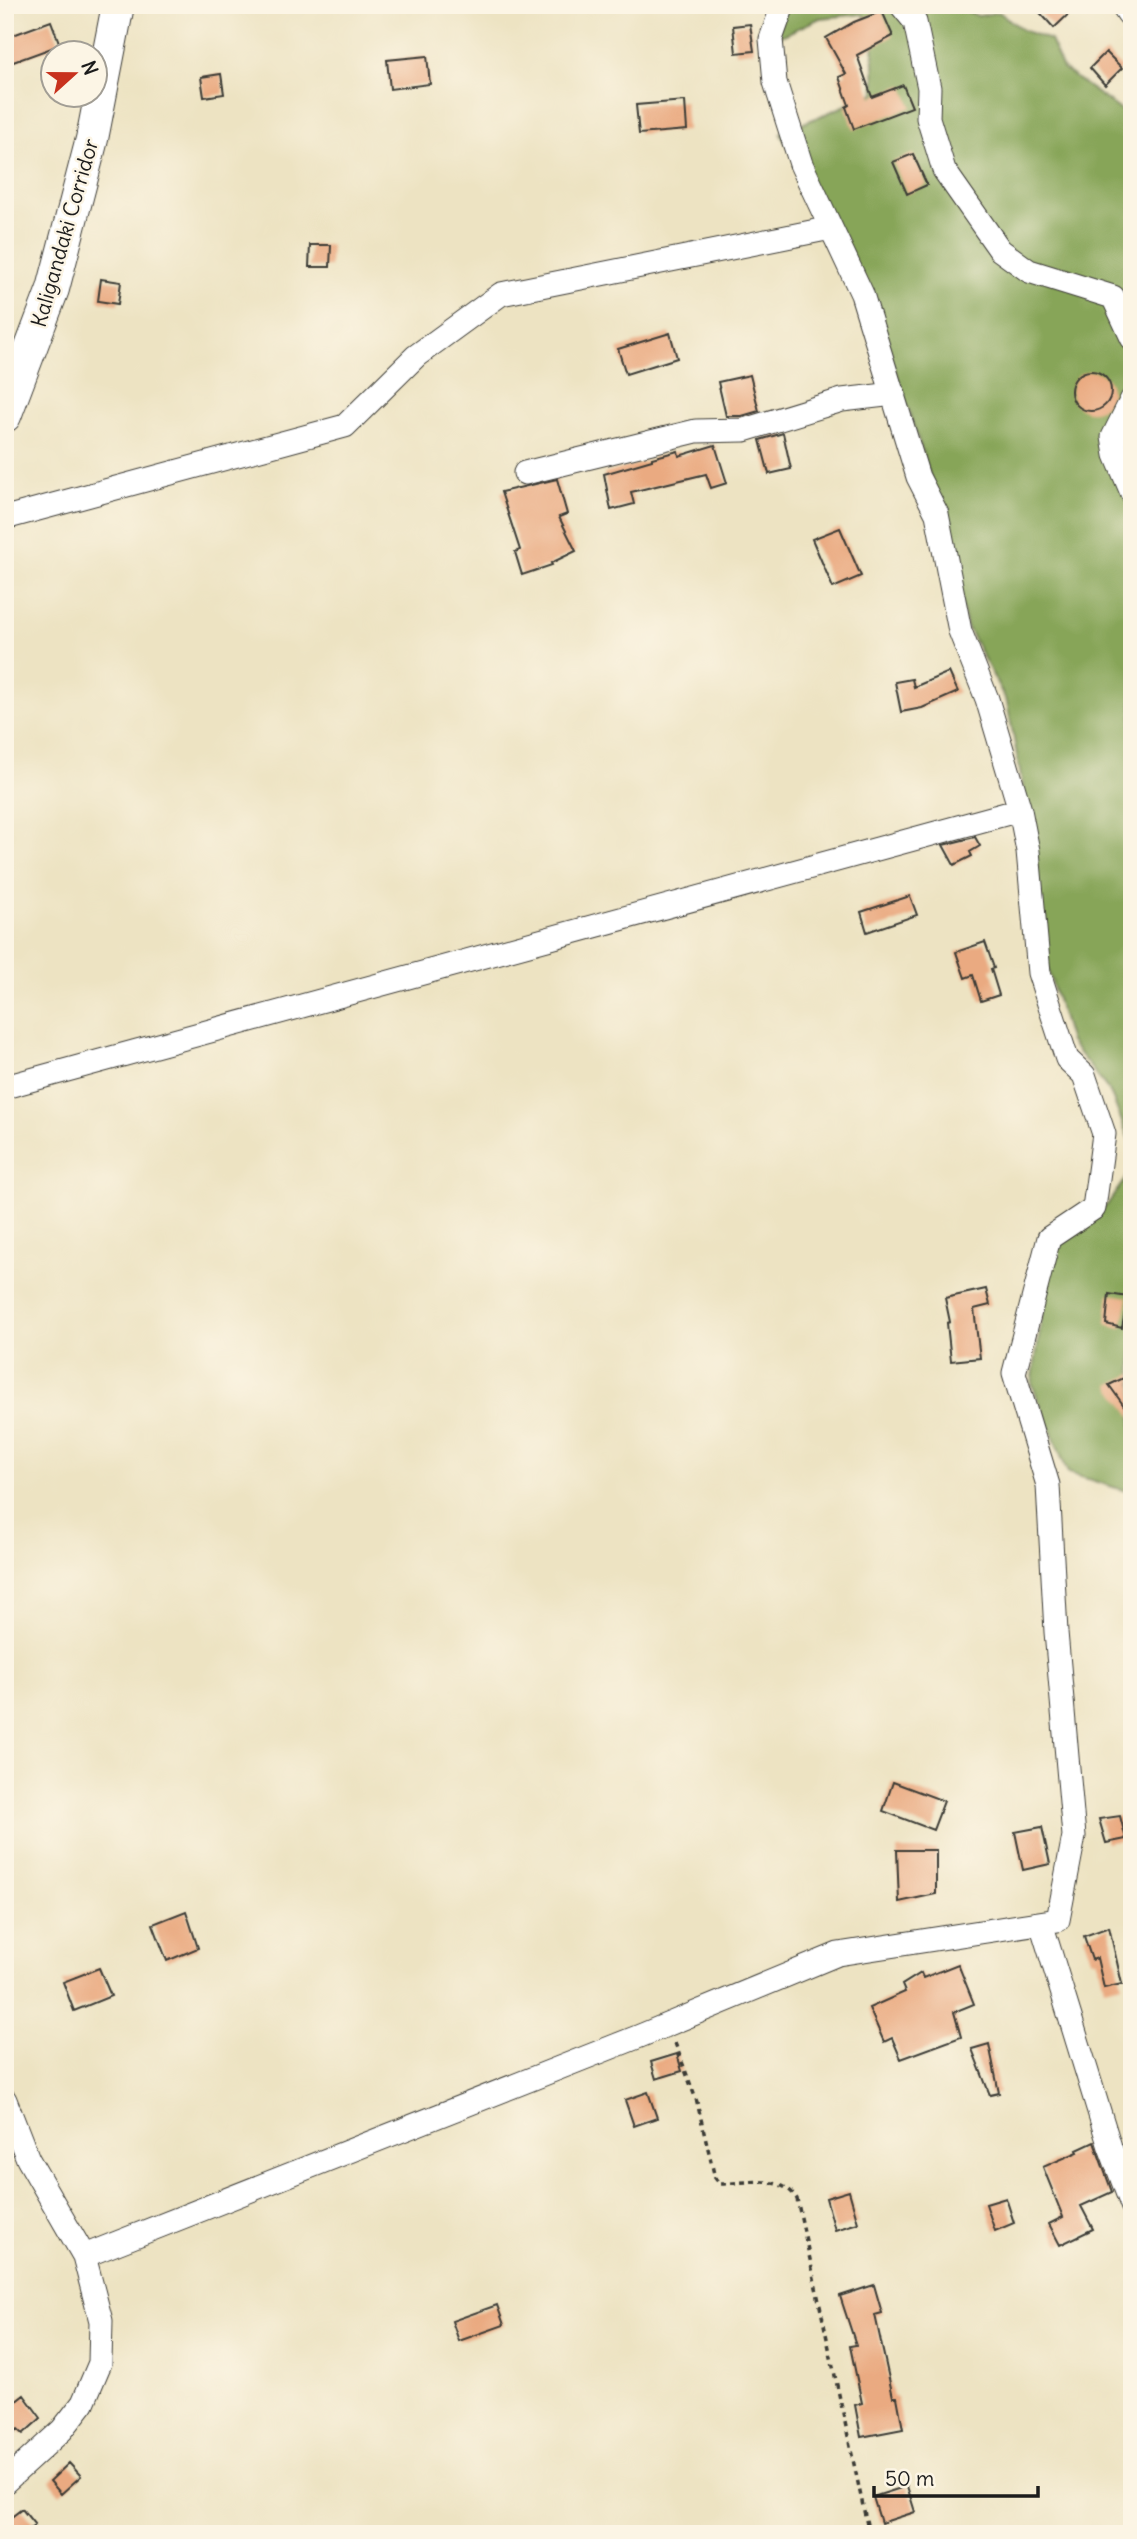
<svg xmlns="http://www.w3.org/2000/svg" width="1137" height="2539" viewBox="0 0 1137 2539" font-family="Delius,sans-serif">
  <rect width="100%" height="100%" fill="#fcf5e5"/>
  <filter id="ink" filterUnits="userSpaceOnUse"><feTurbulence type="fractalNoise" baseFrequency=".0143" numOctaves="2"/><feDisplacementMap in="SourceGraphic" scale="14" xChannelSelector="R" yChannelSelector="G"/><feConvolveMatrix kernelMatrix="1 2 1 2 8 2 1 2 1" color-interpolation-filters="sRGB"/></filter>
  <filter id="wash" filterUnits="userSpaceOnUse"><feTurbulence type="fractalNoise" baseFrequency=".00686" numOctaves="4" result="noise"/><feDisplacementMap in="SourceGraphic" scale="28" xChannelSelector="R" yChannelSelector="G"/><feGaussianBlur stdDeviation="1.57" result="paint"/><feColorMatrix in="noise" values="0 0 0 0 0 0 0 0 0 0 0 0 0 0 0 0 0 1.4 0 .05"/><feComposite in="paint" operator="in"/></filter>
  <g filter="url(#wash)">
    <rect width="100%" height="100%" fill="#ede3c2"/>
    <path fill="#87a558" stroke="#52603a" stroke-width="2" d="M773,5H953L978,16L999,12L1023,30L1050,40L1063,69L1125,113L1132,108V1493L1068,1473L1032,1384L1052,1247L1107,1205L1130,1172V1142L1110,1092L1070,1042L1048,970L1036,857L1007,702L967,627L931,479L870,291L780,133L875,93L873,37L863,14L820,18L764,44Z"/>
    <g id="blocks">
      <path fill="#eaaa81" d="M1033,5H1078L1054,28Z
        M882,11L893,36L857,55L872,97L903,85L912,107L854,129L846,107L849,105L839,77L846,74L826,38L854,22Z
        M51,21L60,45L5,65V38Z
        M750,24L754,51L736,53L733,26Z
        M1106,52L1122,68L1105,85L1090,68Z
        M427,56L430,84L390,89L387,60Z
        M221,74L224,94L204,97L201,77Z
        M685,101L687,130L639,134L636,105Z
        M913,154L927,185L907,194L893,162Z
        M310,245H331L330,267H309Z
        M101,279L121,282L118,304L98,301Z
        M670,333L677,358L626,374L618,349Z
        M1071 391a20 20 0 1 1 40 0a20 20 0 1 1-40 0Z
        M750,375L759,411L742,416H726L718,382Z
        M783,433L791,469L769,474L760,440Z
        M715,445L727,483L711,488L706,474L631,492L634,504L611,510L604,474L652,460V458L678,451L679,456Z
        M557,479L567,514L559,517L576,551L551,563L552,565L522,575L515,552L520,550L501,492Z
        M840,528L861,576L833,588L812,539Z
        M949,672L958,692L922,708L901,712L895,682L912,679L914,687Z
        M975,837L980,846L970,852L972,856L954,865L943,845Z
        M910,896L917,915L867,932L861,912Z
        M985,942L994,968L991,969L999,995L981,1001L973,975L965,978L956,952Z
        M986,1289L990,1305L974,1309L980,1358L951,1361L947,1323L950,1322L945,1298Z
        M1109,1294L1128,1297L1122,1328L1106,1324Z
        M1132,1374V1417L1109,1385Z
        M893,1782L944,1801L933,1830L883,1811Z
        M1120,1816L1126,1839L1106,1843L1099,1819Z
        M1042,1827L1050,1864L1023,1870L1015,1832Z
        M897,1850H936V1894L899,1902Z
        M186,1911L198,1948L167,1961L153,1924Z
        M1109,1927L1122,1984L1104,1988L1097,1958L1092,1960L1084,1936Z
        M958,1964L974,2004L954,2012L961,2037L901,2059L892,2038L884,2042L869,2008L905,1992L902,1985L921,1973L923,1978Z
        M99,1968L111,1996L74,2011L63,1982Z
        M989,2044L999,2093L990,2095L972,2049Z
        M677,2054L682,2071L656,2079L651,2062Z
        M648,2092L657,2118L634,2126L625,2100Z
        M1094,2142L1112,2192L1081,2206L1093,2229L1060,2245L1049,2224L1063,2217L1043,2167L1078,2152L1077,2150Z
        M849,2191L858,2223L835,2230L826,2198Z
        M1006,2198L1014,2223L995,2231L986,2204Z
        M874,2285L882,2313L875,2315L893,2397H897L903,2429L861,2437L855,2405L862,2403L850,2346L856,2345L840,2296Z
        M497,2305L504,2325L459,2341L452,2321Z
        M24,2395L41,2418L23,2434L18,2429L5,2440V2410Z
        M69,2463L81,2476L61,2494L50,2481Z
        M907,2486L915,2512L881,2523L873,2497Z
        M22,2509L35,2525L24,2534H5V2522Z"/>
    </g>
  </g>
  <g filter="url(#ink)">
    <use href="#blocks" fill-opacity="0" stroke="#3b3a35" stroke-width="2"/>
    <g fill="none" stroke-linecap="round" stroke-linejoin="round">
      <defs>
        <path id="minor" d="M901,5L915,22L929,88L928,118L944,170L1000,250L1029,271L1113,297L1132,338
          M1132,399L1113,437L1116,455L1132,493
          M525,473L696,431L744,430L842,400L894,394
          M5,518L345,426L416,356L501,294L831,228
          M5,1087L1020,810
          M1041,1923L1110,2147L1132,2205
          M5,2100L28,2159L84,2256L101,2321L100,2363L83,2403L62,2430L5,2482
          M84,2256L640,2036L838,1954L1058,1920L1074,1836L1056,1632L1048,1485L1014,1373L1049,1238L1094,1208L1104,1134L1084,1075L1067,1059L1039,973L1028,851L1020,810L987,699L960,631L937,514L918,477L862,294L801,164L775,82L771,39L783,5"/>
        <path id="secondary" d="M1128,5L1132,11
          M5,416L53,289L92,139L118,5"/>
      </defs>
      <use href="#minor" stroke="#3b3a35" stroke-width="25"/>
      <use href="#secondary" stroke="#3b3a35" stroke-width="34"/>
      <path stroke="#3b3a35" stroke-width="3.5" stroke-dasharray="5 5" stroke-linecap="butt" d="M675,2043L697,2102L715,2178L720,2184C745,2183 782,2174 797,2199L869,2534"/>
      <use href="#minor" stroke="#fff" stroke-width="23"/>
      <use href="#secondary" stroke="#fff" stroke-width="32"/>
    </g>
  </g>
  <g text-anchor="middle" stroke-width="5" stroke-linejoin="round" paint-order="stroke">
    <g font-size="21" fill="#1c1c1c" stroke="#fcf5e5">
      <text transform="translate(65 233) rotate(-74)" y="7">Kaligandaki Corridor</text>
    </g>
  </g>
  <rect width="1137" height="2539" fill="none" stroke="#fcf5e5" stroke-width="28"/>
  <g transform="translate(74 74) rotate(69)"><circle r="33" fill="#fcf5e5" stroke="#a29e95" stroke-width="2"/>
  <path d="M0-5L12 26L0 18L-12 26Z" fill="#c8321e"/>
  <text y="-10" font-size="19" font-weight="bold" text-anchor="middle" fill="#1c1c1c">N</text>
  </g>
  <path d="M874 2486v10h164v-10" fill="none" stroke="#1c1c1c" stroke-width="3.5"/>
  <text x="885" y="2486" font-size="21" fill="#1c1c1c" stroke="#fcf5e5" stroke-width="5" paint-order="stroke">50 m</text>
</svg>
